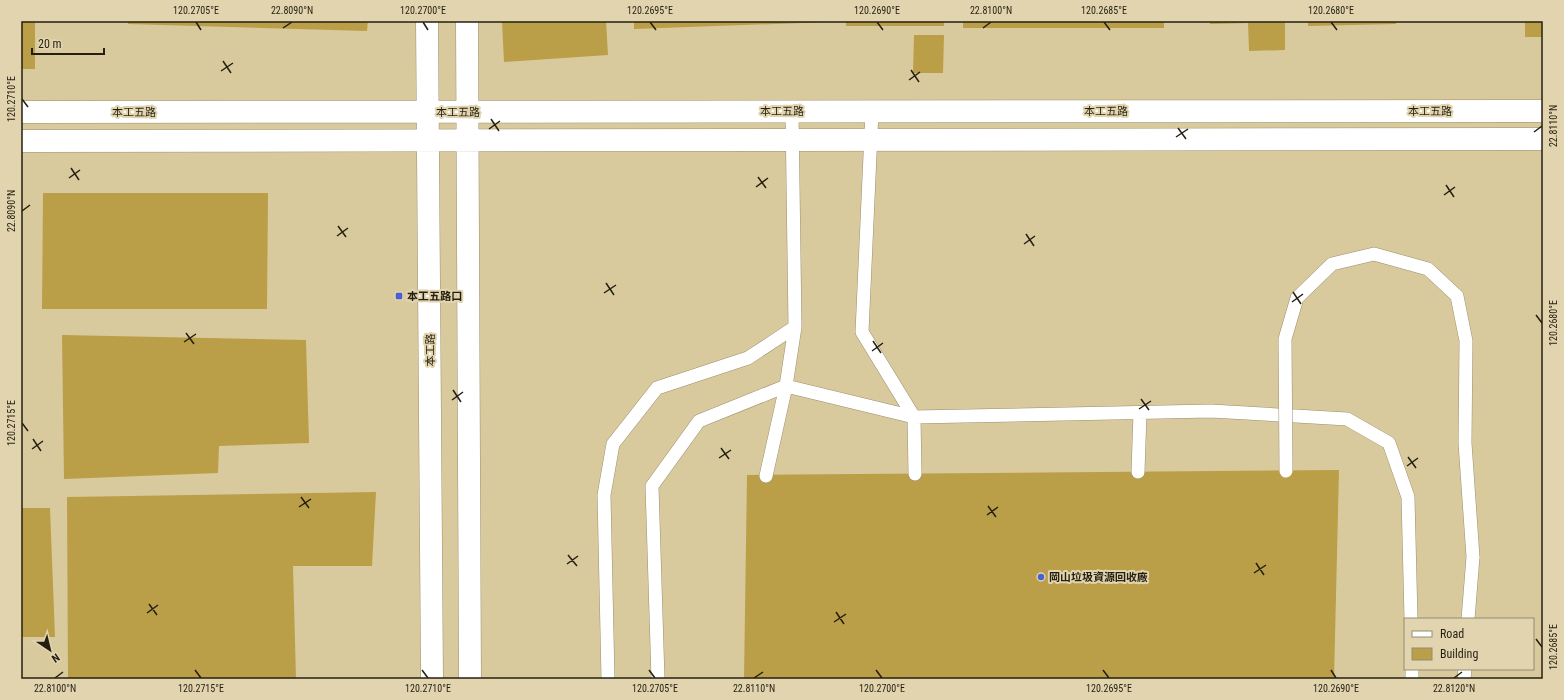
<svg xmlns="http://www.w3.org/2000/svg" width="1564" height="700" viewBox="0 0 1564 700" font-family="'Roboto Condensed','Noto Sans TC',sans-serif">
  <rect width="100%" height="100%" fill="#e1d4af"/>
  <path fill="#d9ca9d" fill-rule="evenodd" d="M21,21H1543V679H21ZM1405,619H1533V669H1405Z"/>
  <path fill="#bb9e48" d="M21,21H35V69H21Z
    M128,21H368L367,31L128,24Z
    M502,21H606L608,55L504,62Z
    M634,21H830V22L634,29Z
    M846,21H944V26H846Z
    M963,21H1164V28H963Z
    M1210,21H1285V50L1249,51L1248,23L1210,24Z
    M1308,21H1396V24L1308,26Z
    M1525,21H1543V37H1525Z
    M914,35H944L943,73H913Z
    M43,193H268L267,309H42Z
    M62,335L306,340L309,443L219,446L218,473L64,479Z
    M1339,470L1334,679H744L747,475Z
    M376,492L372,566H293L296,679H68L67,497Z
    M21,508H50L55,637H21Z"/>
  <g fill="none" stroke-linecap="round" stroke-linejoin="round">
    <defs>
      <path id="lane" d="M872,111L862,332L914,417L915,474
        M1138,472L1140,413
        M766,476L786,386L795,327
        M1468,619L1473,557
        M1412,669V679
        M608,679L604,495L613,444L657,388L748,358L795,327L792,111
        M658,679L652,486L699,421L786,386L914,417L1211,411L1347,419L1389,443L1408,497L1411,619
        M1464,679L1465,669"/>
      <path id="street" d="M427,21L432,679
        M467,21L470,679
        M21,112L1543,111
        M21,141L1543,139"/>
    </defs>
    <use href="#lane" stroke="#9b8f6c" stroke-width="14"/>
    <use href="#street" stroke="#9b8f6c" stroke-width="23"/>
    <use href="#lane" stroke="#fff" stroke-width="13"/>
    <use href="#street" stroke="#fff" stroke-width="22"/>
    <defs>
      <path id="lane-bridge" d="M1286,471L1285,339L1297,298L1332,264L1374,254L1428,269L1457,296L1466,341L1465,443L1473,557"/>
    </defs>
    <use href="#lane-bridge" stroke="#9b8f6c" stroke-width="14" stroke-linecap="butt"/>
    <use href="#lane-bridge" stroke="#fff" stroke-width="13"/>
  </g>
  <path fill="none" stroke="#241f11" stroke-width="1.5" d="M196,22L201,30M423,22L428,30M650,22L656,30M877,22L883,30M1104,22L1110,30M1331,22L1337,30M283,28L292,22M983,28L991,22M223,61L231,73M911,70L919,82M221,71L233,63M909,80L920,72M22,99L28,107M491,119L499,131M1178,128L1186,139M489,129L500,121M1534,132L1542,126M1176,137L1188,129M71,168L79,180M758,177L766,188M69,178L80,170M1446,185L1454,197M756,187L768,178M1444,195L1455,187M22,211L30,205M338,226L346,237M1026,234L1034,246M337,236L348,228M1024,244L1035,236M606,283L614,295M1293,292L1301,304M604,293L616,285M1292,302L1303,294M1536,315L1542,323M186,333L194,344M873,341L881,353M184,342L196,334M872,351L883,343M453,390L461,402M1141,399L1149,410M452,400L463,392M1139,409L1151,401M22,423L28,431M33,439L41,451M721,448L729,459M32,449L43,441M1408,457L1416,468M719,458L731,450M1407,466L1418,458M301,497L309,508M988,506L996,517M299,507L311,499M987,515L998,507M568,555L577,566M1256,563L1264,575M567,564L578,556M1254,573L1266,565M149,604L157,615M836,612L844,624M147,613L158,605M834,622L846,614M1536,639L1542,647M195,670L201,678M422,670L428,678M649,670L655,678M876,670L882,678M1103,670L1109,678M1331,670L1336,678M55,678L63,672M754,678L763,672M1454,678L1462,672"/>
  <g fill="#4a60d5" stroke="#e1d4af" stroke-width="1.5">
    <rect x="395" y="292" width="8" height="8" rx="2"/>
    <circle cx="1041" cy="577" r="4"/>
  </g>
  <g text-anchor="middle" stroke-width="4" stroke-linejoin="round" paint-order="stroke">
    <g font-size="11" fill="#241f11" stroke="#e1d4af">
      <text x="782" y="115">本工五路</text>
      <text x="1106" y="115">本工五路</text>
      <text x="1430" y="115">本工五路</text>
      <text x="134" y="116">本工五路</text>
      <text x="458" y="116">本工五路</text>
      <text transform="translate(430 350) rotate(-90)" y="4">本工路</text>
    </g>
    <g font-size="11" font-weight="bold" fill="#241f11" stroke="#e1d4af" text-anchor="start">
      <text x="407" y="300">本工五路口</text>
      <text x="1049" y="581">岡山垃圾資源回收廠</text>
    </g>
  </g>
  <rect width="1564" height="700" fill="none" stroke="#e1d4af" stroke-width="44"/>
  <rect x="1404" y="618" width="130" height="52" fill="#e1d4af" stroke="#958c70"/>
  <rect x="1412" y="631" width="20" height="6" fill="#ffffff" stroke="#958c70"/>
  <text x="1440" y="638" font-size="12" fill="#241f11">Road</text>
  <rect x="1412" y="648" width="20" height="12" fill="#bb9e48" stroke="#958c70"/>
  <text x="1440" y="658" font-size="12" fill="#241f11">Building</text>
  <g transform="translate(50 650) rotate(145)" stroke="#e1d4af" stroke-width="3" paint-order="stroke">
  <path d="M0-3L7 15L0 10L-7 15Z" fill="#241f11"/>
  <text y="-6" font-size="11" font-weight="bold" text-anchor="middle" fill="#241f11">N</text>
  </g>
  <path d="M32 48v6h72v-6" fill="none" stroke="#241f11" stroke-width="2"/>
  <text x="38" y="48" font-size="12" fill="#241f11" stroke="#e1d4af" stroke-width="3" paint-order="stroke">20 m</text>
  <rect x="22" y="22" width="1520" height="656" fill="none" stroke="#241f11" stroke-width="1.5"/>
  <g font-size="10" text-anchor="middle" fill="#241f11">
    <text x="196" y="14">120.2705°E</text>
    <text x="292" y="14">22.8090°N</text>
    <text x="423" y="14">120.2700°E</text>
    <text x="650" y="14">120.2695°E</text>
    <text x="877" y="14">120.2690°E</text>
    <text x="991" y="14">22.8100°N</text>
    <text x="1104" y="14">120.2685°E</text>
    <text x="1331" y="14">120.2680°E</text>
    <text transform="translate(11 99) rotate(-90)" y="4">120.2710°E</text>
    <text transform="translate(1553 126) rotate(-90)" y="4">22.8110°N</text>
    <text transform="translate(11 211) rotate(-90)" y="4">22.8090°N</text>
    <text transform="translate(1553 323) rotate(-90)" y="4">120.2680°E</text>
    <text transform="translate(11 423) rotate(-90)" y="4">120.2715°E</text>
    <text transform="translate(1553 647) rotate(-90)" y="4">120.2685°E</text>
    <text x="55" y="692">22.8100°N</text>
    <text x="201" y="692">120.2715°E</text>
    <text x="428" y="692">120.2710°E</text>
    <text x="655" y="692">120.2705°E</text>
    <text x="754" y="692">22.8110°N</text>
    <text x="882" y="692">120.2700°E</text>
    <text x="1109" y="692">120.2695°E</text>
    <text x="1336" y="692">120.2690°E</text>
    <text x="1454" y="692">22.8120°N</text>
  </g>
</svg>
